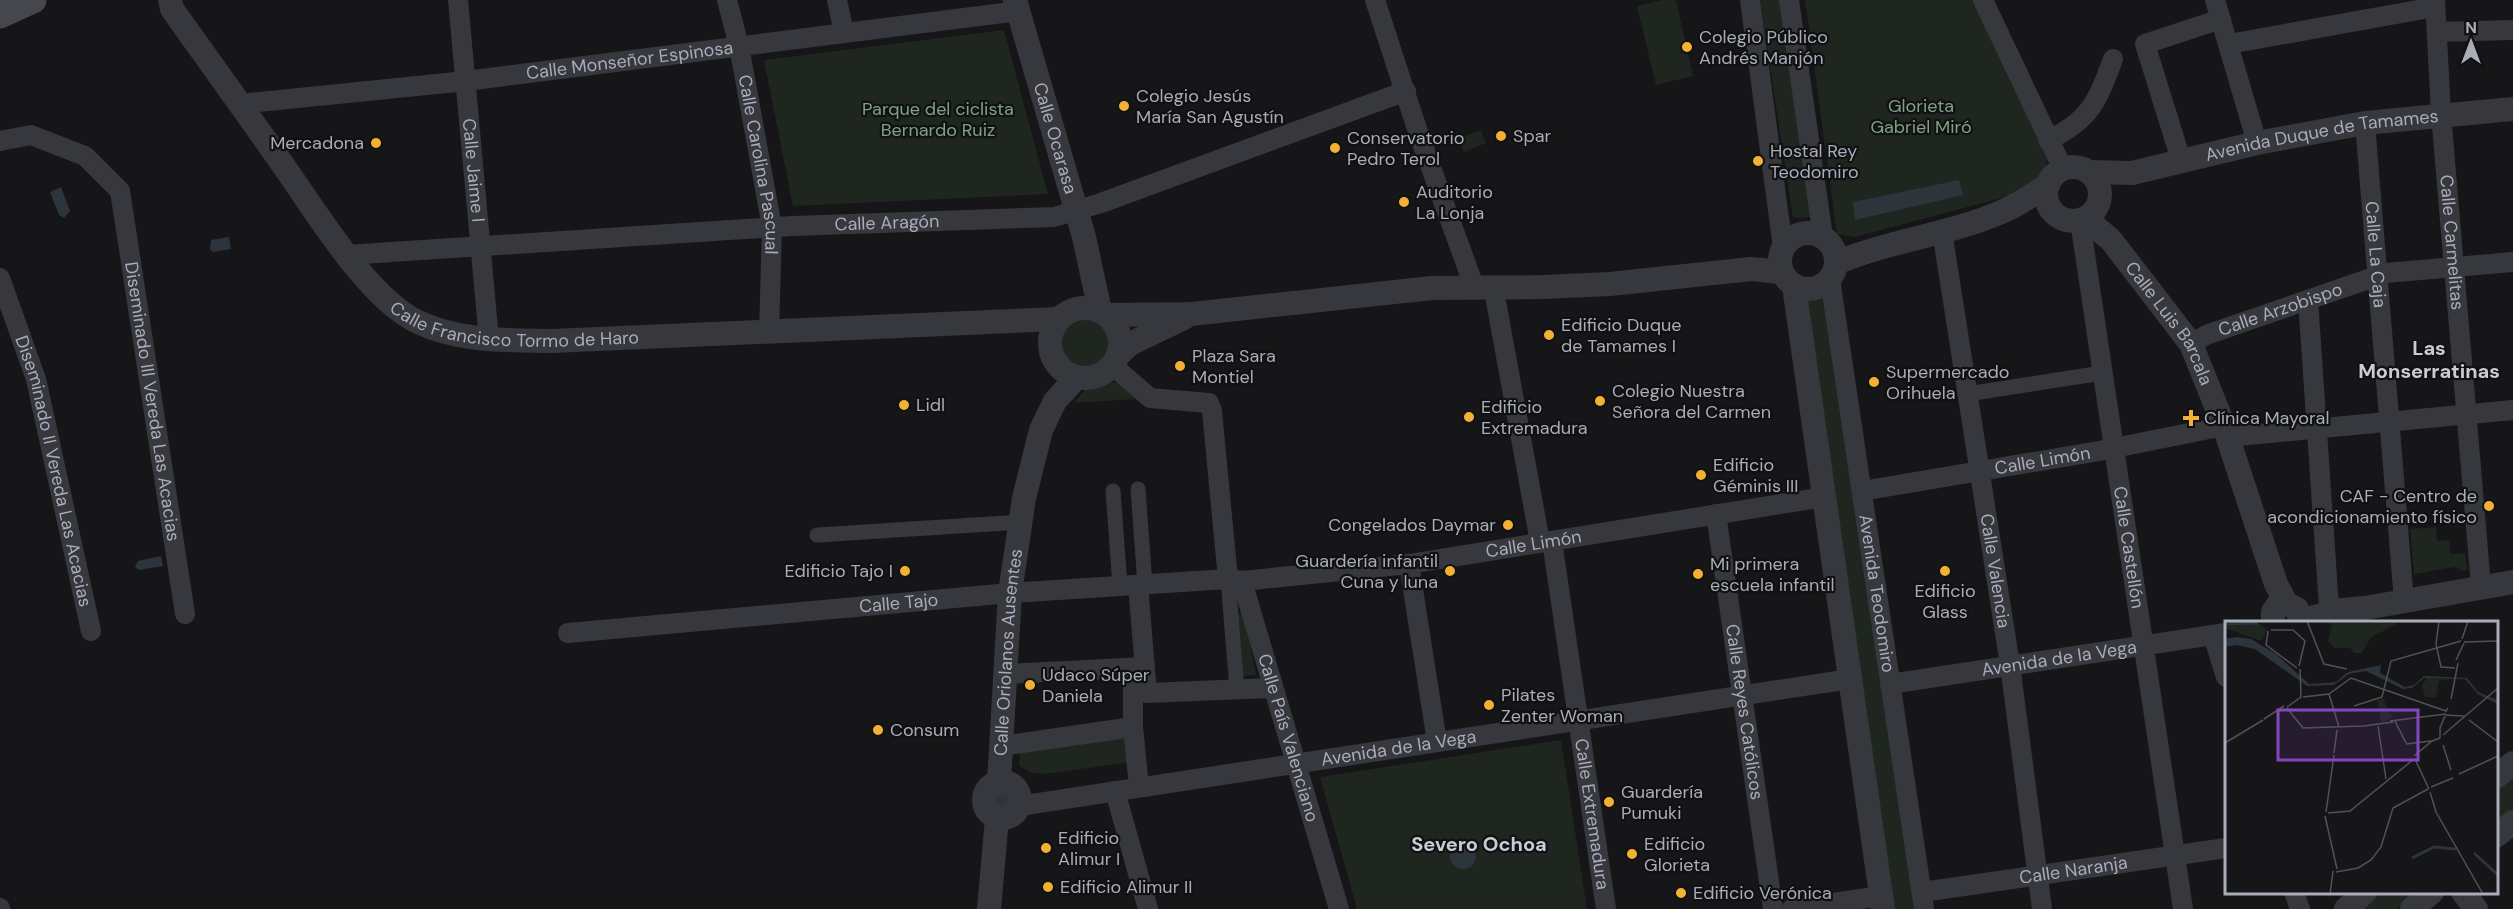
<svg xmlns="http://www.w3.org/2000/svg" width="2513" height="909" viewBox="0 0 2513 909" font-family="'DM Sans',sans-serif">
  <rect width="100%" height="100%" fill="#161618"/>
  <path fill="#1e261f" d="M1662,0H1676L1693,76L1656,85L1637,6Z
    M1760,0H1780L1811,217L1793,218Z
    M1805,0H1975L2048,154L2045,177L2035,189L1855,237L1837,234Z
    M1004,30L1048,194L793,206L764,60Z
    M1481,130L1486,143L1464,152L1459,138Z
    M1821,294L1827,299L1914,909H1890L1805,302L1809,296Z
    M1060 343a26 26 0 1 1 52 0a26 26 0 1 1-52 0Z
    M1123,382L1135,399L1074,403L1090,384Z
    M2436,527L2437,541L2449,540L2451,554L2465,553L2467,569L2463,571L2455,567L2414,574L2410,529Z
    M1236,614H1241L1245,618L1256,675L1242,676Z
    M1127,734L1131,762L1044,774L1031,773L1019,766L1020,750Z
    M1561,740L1587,909H1357L1320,777Z
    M2513,772V810L2497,825L2496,786Z
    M2373,893H2415L2396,909H2354Z"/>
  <path fill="#2c353c" d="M1959,180L1963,195L1855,220L1853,202Z
    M61,187L70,211L64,218L59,215L50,192Z
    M229,237L231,249L213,252L210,249L211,240Z
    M161,556L163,566L139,570L135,567L138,561Z
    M991 800a11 11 0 1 1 22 0a11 11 0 1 1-22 0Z
    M1450 856a13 13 0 1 1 26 0a13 13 0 1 1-26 0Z"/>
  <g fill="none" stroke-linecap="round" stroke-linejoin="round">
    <path stroke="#37383d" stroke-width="15" d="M1967,394L2102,373
      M1138,489L1145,585
      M1113,491L1120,586
      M817,535L1021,522
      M1228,579L1237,690"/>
    <g stroke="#37383d" stroke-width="20">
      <path id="s1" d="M458,0L489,340"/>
      <path id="s2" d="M727,0L739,46L772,227L769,333"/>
      <path d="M837,0L844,33"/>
      <path d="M1375,0L1418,132L1474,286"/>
      <path d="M1750,0L1783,248"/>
      <path d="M1789,0L1823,237"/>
      <path d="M1983,0L2063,169"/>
      <path d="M2215,0L2257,143"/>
      <path id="s3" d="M2435,0L2441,114L2481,586"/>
      <path d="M2437,32L2513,30"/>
      <path d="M2229,44L2435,7"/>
      <path id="s4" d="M239,104L466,81L1019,11"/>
      <path id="s5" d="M2365,123L2404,601"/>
      <path d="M2048,140C2090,121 2098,100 2113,59"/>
      <path id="s6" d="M0,141L31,135L85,156L120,191L185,614"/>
      <path d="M2181,160L2145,44L2221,19"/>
      <path id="s7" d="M2080,221L2183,909"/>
      <path id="s8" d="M1942,231L2010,665L2042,909"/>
      <path id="s9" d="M346,255L792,226L1054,217L1101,203L1406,91"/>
      <path id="s10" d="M0,278L36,379L91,631"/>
      <path id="s11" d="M1830,279L1924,909"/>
      <path d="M1495,296L1540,542"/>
      <path d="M2308,300L2329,607"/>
      <path id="s12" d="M2191,344L2206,335L2386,273L2513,262"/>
      <path d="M1112,365L1150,398L1209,403L1212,411L1228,579"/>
      <path d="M2227,437L2513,410"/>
      <path id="s13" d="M1862,491L2099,451L2224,426"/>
      <path id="s14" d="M1716,514L1773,909"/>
      <path id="s15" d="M1552,541L1606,909"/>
      <path d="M1409,564L1437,742"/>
      <path id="s16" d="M1242,581L1409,564L1824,497"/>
      <path d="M1138,585L1147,693L1273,688"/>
      <path id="s17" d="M568,633L1010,593L1228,579L1242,581L1339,909"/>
      <path d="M2213,635L2226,677"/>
      <path d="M1133,668V727L1138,777"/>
      <path d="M1006,674L1145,667"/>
      <path id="s18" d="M1890,684L2226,633"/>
      <path d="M1001,746L1133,727"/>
      <path d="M1115,791L1148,909"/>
      <path id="s19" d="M1019,806L1850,679"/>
      <path id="s20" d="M1922,892L2226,848"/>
      <path d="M2294,892L2300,909"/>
      <path d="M0,908V909"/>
      <path d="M1792,909L1881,896"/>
    </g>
    <g stroke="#37383d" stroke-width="24">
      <path id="s21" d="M170,0L172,9C209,61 246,112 283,165C315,210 368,299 418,322C460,342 506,340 552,341L1058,319"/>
      <path id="s22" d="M1015,0L1084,237L1100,311"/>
      <circle cx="2073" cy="194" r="27"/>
      <path id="s23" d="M2089,172L2132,173L2257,143L2365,123L2513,109"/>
      <path id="s24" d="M2086,219L2111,240L2191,344L2224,426L2276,584L2286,603"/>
      <circle cx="1808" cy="261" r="28"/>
      <path d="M1836,263C1892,239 1958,234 2012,207C2024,201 2036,192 2048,185"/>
      <path d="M1794,286L1883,909"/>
      <circle cx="1085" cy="343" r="35"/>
      <path d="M1107,315L1191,314L1432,288L1544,287L1610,284L1751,269L1781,272"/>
      <path d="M1118,355L1130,344L1184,318"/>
      <path d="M2299,621L2342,610L2365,608L2513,582"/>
      <path d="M2273,622V612L2277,606L2286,603L2297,609"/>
      <path d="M2496,777L2513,763"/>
      <circle cx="1002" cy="800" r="18"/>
      <path id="s25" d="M999,782L1010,593L1024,498L1041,430L1055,401L1077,377"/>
      <path d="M2496,836L2513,822"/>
      <path d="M2463,892L2476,909"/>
      <path d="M989,909L997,818"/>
      <path d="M2346,909L2365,892"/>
      <path d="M2412,909L2432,892"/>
    </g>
    <path stroke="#45474d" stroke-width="27" d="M0,15L33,0"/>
  </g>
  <g fill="#f2b134" stroke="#111113" stroke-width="2">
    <circle cx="1687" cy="47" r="6"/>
    <circle cx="1124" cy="106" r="6"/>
    <circle cx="1501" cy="136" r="6"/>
    <circle cx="376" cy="143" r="6"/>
    <circle cx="1335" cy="148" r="6"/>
    <circle cx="1758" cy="161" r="6"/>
    <circle cx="1404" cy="202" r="6"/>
    <circle cx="1549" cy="335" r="6"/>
    <circle cx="1180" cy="366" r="6"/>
    <circle cx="1874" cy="382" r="6"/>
    <circle cx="1600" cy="401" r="6"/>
    <circle cx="904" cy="405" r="6"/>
    <circle cx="1469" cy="417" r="6"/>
    <path d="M2188 409h6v6h6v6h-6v6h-6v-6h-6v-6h6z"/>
    <circle cx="1701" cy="475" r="6"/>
    <circle cx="2489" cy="506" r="6"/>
    <circle cx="1508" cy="525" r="6"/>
    <circle cx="905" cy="571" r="6"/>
    <circle cx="1450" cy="571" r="6"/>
    <circle cx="1945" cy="571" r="6"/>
    <circle cx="1698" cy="574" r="6"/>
    <circle cx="1030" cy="685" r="6"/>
    <circle cx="1489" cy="705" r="6"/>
    <circle cx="878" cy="730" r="6"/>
    <circle cx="1609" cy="802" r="6"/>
    <circle cx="1046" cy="848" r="6"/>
    <circle cx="1632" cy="854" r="6"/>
    <circle cx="1048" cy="887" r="6"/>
    <circle cx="1681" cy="893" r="6"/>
  </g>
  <g text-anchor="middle" stroke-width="4.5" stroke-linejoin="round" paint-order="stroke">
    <g font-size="18" fill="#a8adb8" stroke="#111113" text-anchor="start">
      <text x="1699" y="43">Colegio Público<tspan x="1699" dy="21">Andrés Manjón</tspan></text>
      <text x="1136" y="102">Colegio Jesús<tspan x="1136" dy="21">María San Agustín</tspan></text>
      <text x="1513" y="142">Spar</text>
      <text x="1347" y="144">Conservatorio<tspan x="1347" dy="21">Pedro Terol</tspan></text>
      <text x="364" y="149" text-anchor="end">Mercadona</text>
      <text x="1770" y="157">Hostal Rey<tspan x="1770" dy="21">Teodomiro</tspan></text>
      <text x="1416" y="198">Auditorio<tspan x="1416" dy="21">La Lonja</tspan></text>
      <text x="1561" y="331">Edificio Duque<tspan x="1561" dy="21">de Tamames I</tspan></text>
      <text x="1192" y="362">Plaza Sara<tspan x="1192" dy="21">Montiel</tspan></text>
      <text x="1886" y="378">Supermercado<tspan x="1886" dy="21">Orihuela</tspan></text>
      <text x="1612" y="397">Colegio Nuestra<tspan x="1612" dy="21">Señora del Carmen</tspan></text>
      <text x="916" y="411">Lidl</text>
      <text x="1481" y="413">Edificio<tspan x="1481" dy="21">Extremadura</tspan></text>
      <text x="2204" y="424">Clínica Mayoral</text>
      <text x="1713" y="471">Edificio<tspan x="1713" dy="21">Géminis III</tspan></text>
      <text x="2477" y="502" text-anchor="end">CAF - Centro de<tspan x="2477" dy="21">acondicionamiento físico</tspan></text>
      <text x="1496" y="531" text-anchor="end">Congelados Daymar</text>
      <text x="1438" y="567" text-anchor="end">Guardería infantil<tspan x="1438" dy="21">Cuna y luna</tspan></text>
      <text x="1710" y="570">Mi primera<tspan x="1710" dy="21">escuela infantil</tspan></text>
      <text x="893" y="577" text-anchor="end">Edificio Tajo I</text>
      <text x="1945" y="597" text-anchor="middle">Edificio<tspan x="1945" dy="21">Glass</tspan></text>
      <text x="1042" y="681">Udaco Súper<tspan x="1042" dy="21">Daniela</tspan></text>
      <text x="1501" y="701">Pilates<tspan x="1501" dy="21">Zenter Woman</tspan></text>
      <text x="890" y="736">Consum</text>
      <text x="1621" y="798">Guardería<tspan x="1621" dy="21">Pumuki</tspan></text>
      <text x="1058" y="844">Edificio<tspan x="1058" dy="21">Alimur I</tspan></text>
      <text x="1644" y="850">Edificio<tspan x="1644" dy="21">Glorieta</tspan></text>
      <text x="1060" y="893">Edificio Alimur II</text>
      <text x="1693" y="899">Edificio Verónica</text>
    </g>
    <g font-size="18" fill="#a8adb8" stroke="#111113">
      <text dy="6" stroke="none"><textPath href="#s4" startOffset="393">Calle Monseñor Espinosa</textPath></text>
      <text dy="6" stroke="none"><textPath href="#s23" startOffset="237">Avenida Duque de Tamames</textPath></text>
      <text dy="6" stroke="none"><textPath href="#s22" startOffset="144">Calle Ocarasa</textPath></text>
      <text dy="6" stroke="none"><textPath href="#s2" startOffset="168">Calle Carolina Pascual</textPath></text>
      <text dy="6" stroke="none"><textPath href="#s1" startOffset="171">Calle Jaime I</textPath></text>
      <text dy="6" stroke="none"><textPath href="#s9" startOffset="542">Calle Aragón</textPath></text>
      <text dy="6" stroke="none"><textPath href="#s3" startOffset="243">Calle Carmelitas</textPath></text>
      <text dy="6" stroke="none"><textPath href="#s5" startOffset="132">Calle La Caja</textPath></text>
      <text dy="6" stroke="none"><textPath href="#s12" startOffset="96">Calle Arzobispo</textPath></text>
      <text dy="6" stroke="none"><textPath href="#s21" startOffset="506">Calle Francisco Tormo de Haro</textPath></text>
      <text dy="6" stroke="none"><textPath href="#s24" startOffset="135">Calle Luis Barcala</textPath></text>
      <text dy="6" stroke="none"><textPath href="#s6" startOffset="352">Diseminado III Vereda Las Acacias</textPath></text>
      <text dy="6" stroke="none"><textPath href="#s13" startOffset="183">Calle Limón</textPath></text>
      <text dy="6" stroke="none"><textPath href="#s10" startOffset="201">Diseminado II Vereda Las Acacias</textPath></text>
      <text dy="6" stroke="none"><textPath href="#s16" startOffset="294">Calle Limón</textPath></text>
      <text dy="6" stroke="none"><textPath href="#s7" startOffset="330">Calle Castellón</textPath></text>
      <text dy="6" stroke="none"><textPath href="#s8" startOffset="344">Calle Valencia</textPath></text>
      <text dy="6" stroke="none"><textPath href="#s11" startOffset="318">Avenida Teodomiro</textPath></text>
      <text dy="6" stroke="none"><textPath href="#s17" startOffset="332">Calle Tajo</textPath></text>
      <text dy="6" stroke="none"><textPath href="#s25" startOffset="130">Calle Oriolanos Ausentes</textPath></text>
      <text dy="6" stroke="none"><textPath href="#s18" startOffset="171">Avenida de la Vega</textPath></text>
      <text dy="6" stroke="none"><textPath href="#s14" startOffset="200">Calle Reyes Católicos</textPath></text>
      <text dy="6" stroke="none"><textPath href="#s17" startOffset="840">Calle País Valenciano</textPath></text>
      <text dy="6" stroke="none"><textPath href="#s19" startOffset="384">Avenida de la Vega</textPath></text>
      <text dy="6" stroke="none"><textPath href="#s15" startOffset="276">Calle Extremadura</textPath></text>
      <text dy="6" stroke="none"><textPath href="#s20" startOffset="153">Calle Naranja</textPath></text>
    </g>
    <g font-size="18" fill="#7fa381" stroke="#111113">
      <text x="1921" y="112">Glorieta<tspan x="1921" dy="21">Gabriel Miró</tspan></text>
      <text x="938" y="115">Parque del ciclista<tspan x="938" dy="21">Bernardo Ruiz</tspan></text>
    </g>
    <g font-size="20" font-weight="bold" fill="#c9ccd4" stroke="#111113">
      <text x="2429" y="355">Las<tspan x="2429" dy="23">Monserratinas</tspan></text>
      <text x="1479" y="851">Severo Ochoa</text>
    </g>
  </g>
  <g transform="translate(2225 621)">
    <rect width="273" height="273" fill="#161618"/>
    <path d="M101,0H170L171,3L145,17L137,32H129L125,27H109L103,19L107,4ZM35,3L42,9L36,20L0,7V4ZM202,57L226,58L214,60L211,76H200L197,64ZM158,77L167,97L156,102L152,79Z" fill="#1e261f"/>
    <path d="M11,16L26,18L51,33L84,63L111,61L123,51L156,44L155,52L180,66L189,64L199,55L242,57L253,71L272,79L273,83L253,73L240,58L199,57L187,67L178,68L141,50L124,53L109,64L82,65L30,28L12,24L0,26V18Z" fill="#2c353c"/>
    <path fill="none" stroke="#2c353c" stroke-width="3" d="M0,3L33,2M249,232L273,254M187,237L209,226L231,228"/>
    <path fill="none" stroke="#505258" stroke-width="1.5" d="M82,0L99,43L122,48M214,0L211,23L216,46L230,47M46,9H68L80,20L74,45M43,10L41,24L72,47M237,18L243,0M239,21L273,20M231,39L239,22M104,73L114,106M78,76L104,73L126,57L221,90L223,87M226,78L233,42M129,85L157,76L166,40L236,20M62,86L76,76L75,48M62,87L78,107L139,105M220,94L239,95M39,98L59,85M244,99L273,121M165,100L221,93M170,100L181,122M139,105L168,101M153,105L161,158M218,114L273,67M215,117V107L220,95M0,122L38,99M181,123L206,120M218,124L226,149M109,132L112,109M189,135L207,120L215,117M190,138L204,168M234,153L273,135M206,166L228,157M205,171L211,191L258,273M101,191L109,134M103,192L125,190L189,138M100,195L112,248M111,251L133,247L146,239L156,226L168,187L203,168M105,273L108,250"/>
    <path fill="#8446be" fill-opacity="0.15" stroke="#8446be" stroke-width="3" d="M53,89H193V139H53Z"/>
    <rect width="273" height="273" fill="none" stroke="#a8adb8" stroke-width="3"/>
  </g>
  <g transform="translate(2471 42)" stroke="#111113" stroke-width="4.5" paint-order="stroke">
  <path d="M0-4.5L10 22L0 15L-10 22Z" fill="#a8adb8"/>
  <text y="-9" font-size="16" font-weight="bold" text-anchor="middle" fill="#a8adb8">N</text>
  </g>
</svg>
